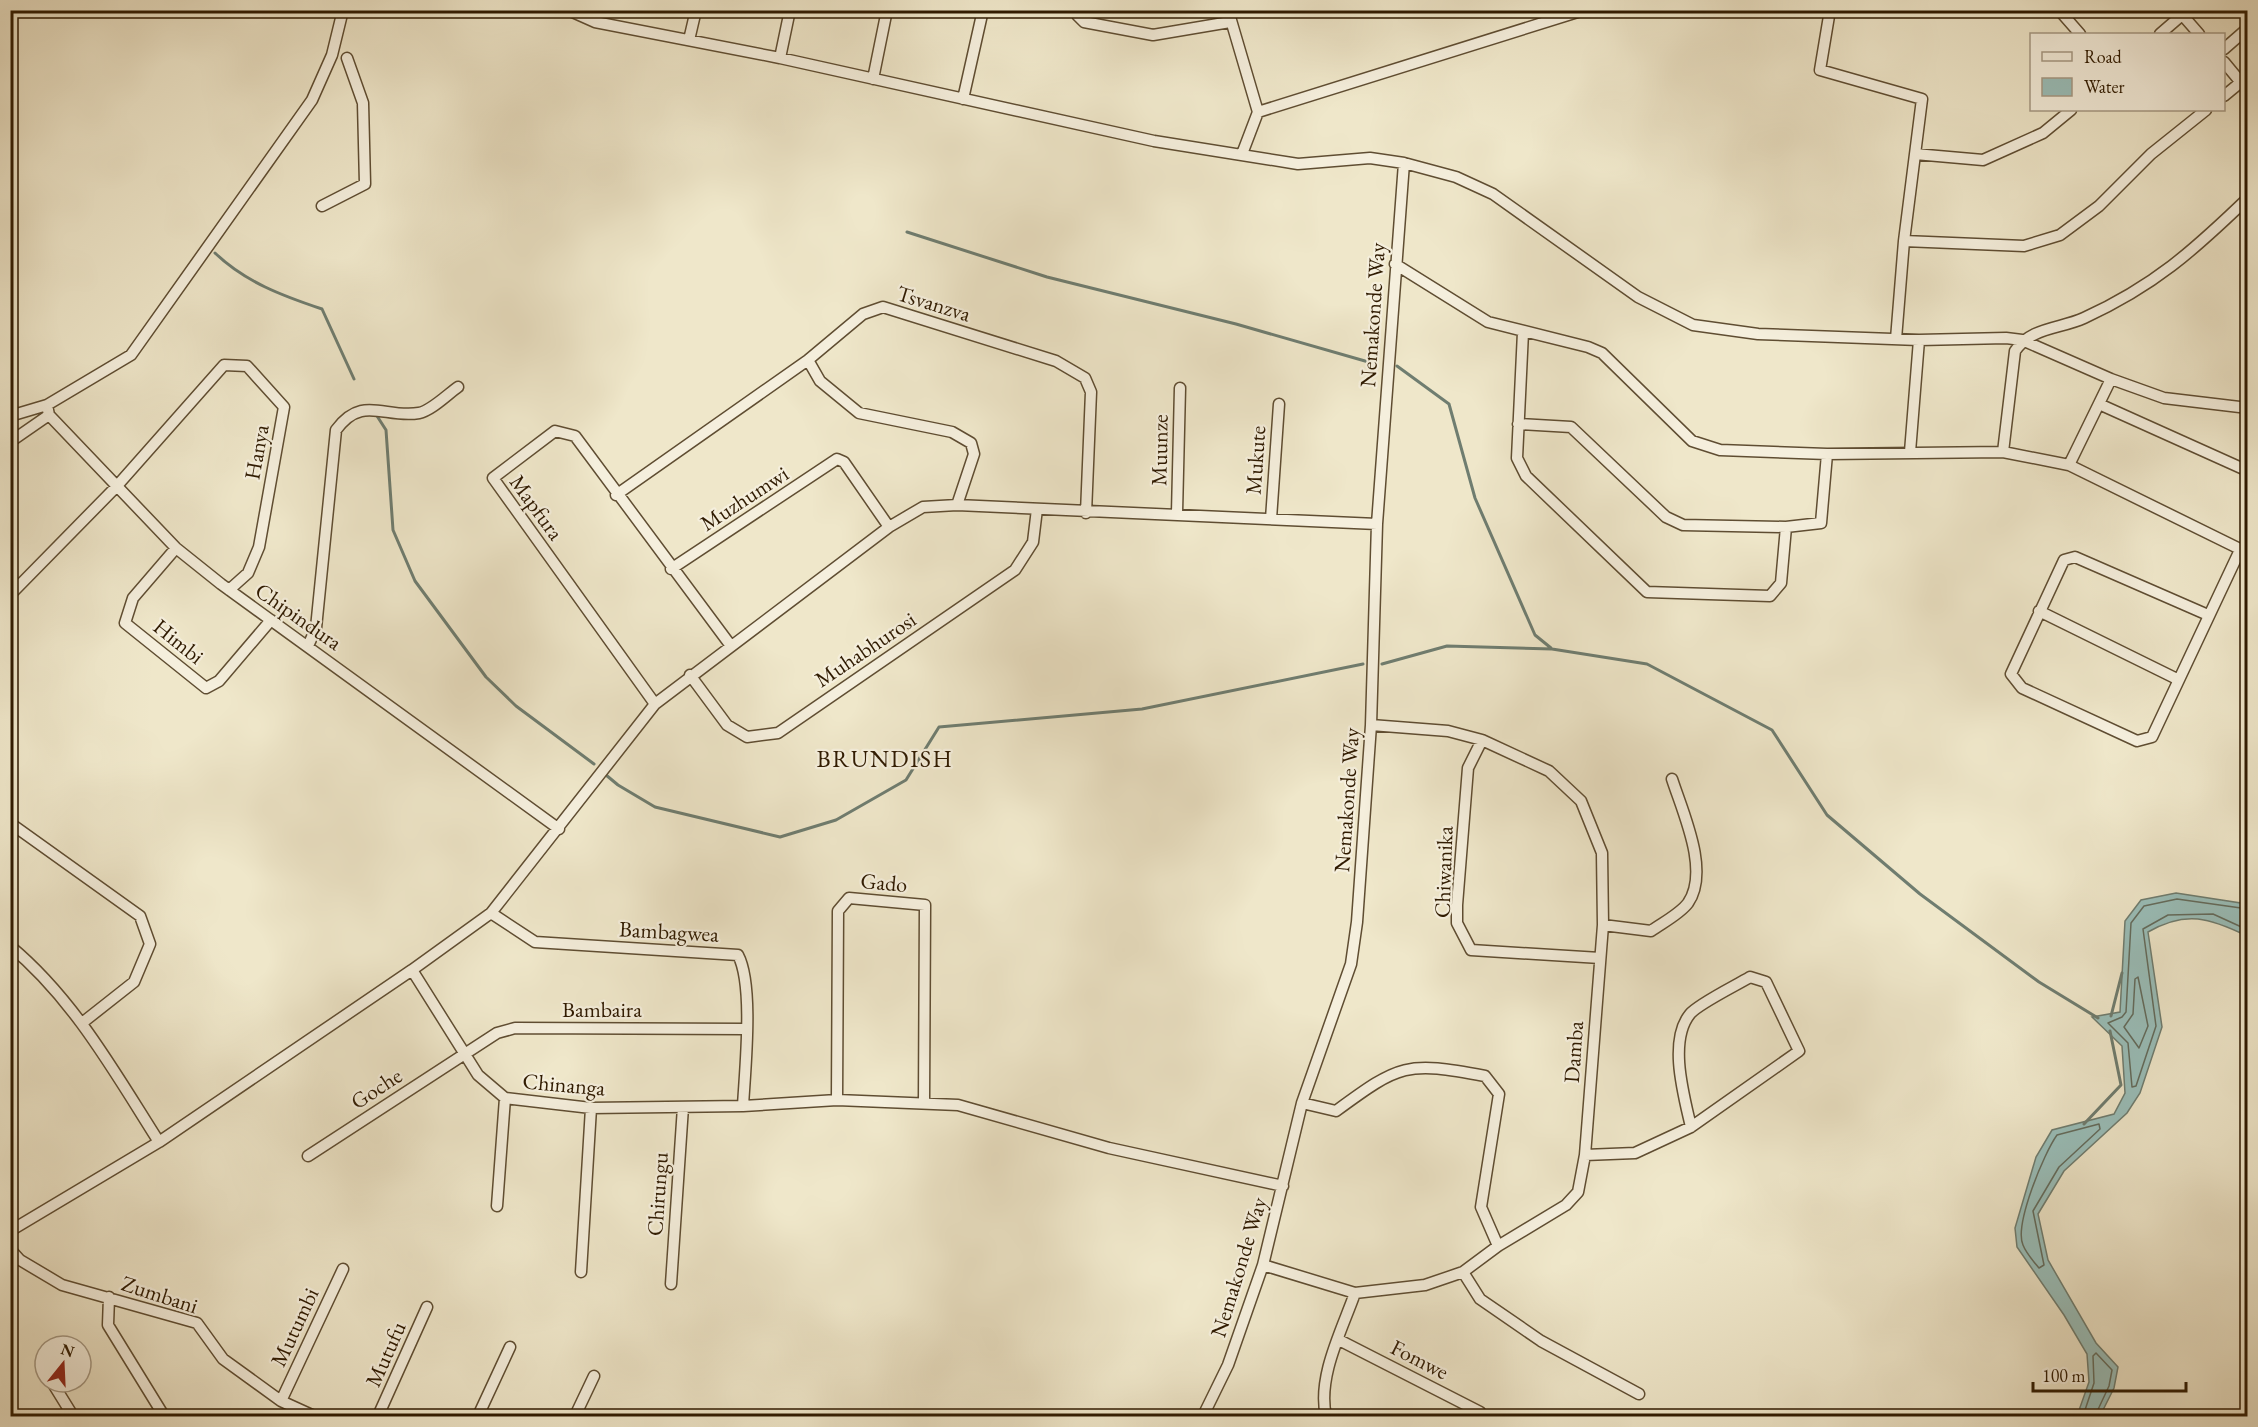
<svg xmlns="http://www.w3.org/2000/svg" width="2258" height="1427" viewBox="0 0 2258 1427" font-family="'EB Garamond',serif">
  <rect width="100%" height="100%" fill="#efe7ca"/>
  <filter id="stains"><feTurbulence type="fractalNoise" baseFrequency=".00333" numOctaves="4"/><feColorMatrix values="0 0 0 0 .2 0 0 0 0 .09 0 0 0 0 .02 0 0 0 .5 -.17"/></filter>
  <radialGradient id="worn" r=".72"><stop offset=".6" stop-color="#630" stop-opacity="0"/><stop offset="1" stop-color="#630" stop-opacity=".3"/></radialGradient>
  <path fill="#9abfba" stroke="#6f7d70" stroke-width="1.5" d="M2176,893L2247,904V936C2210,918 2186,910 2148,932L2162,1027L2140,1093L2127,1113L2064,1171L2038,1214L2048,1260L2096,1343L2118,1367L2114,1388L2100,1416H2077L2089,1382L2087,1354L2064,1315L2017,1247L2015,1228L2036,1157L2052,1130L2114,1114L2125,1093L2122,1046L2092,1017L2120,1012L2125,921L2141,900Z"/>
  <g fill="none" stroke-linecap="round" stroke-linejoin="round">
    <path stroke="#646c5d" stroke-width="1.5" d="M2248,909L2177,899L2144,906L2131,923L2126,1012L2122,1017L2108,1023L2128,1043L2132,1087L2136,1086L2156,1026L2143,929L2168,915L2213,914L2248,930
      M2138,977L2148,1026L2139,1048L2124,1027L2133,1014L2135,979Z
      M2099,1124L2100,1129L2059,1167L2033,1211L2044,1265L2039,1268C2034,1262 2026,1253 2023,1245C2014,1225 2044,1153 2057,1135Z
      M2083,1416L2094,1383L2093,1356L2096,1353L2112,1370L2109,1386L2095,1416"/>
    <path stroke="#6f7d70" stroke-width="3" d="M907,232L1047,277L1236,324L1372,363
      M215,253C245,282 283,296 322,309L354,379
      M1397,366L1449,404L1475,498L1535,635L1551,648
      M377,416L386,430L393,530L415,581L486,677L516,706L594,764
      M1382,664L1447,646L1552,649L1647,664L1772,730L1827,815L1920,894L2039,982L2098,1018
      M606,775L618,785L655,807L780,837L836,820L906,780L939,727L1142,709L1363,664
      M2111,1016L2122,973
      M2084,1124L2121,1085L2110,1031"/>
    <defs>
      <path id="minor" d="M568,10L595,22L780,58L1154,141L1298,164L1370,158L1404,163L1456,177L1493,194L1638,297L1693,325L1758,334L1919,340L2006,338L2022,340L2111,379L2164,398L2248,408
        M1077,10V15L1084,22L1153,35L1230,22
        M1228,10L1258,112
        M1830,10L1820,70L1922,99L1904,241L1896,339
        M2059,10L2080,34
        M2178,10L2199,34
        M2160,34L2182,15
        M689,40L696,10
        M2224,49L2248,28
        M780,58L790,10
        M2224,62L2248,91
        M873,79L887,10
        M2224,96L2241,82
        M963,99L983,10
        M1242,154L1258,112L1584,10
        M1915,154L1983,160L2043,133L2071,110
        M322,206L365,184L363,103L347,58
        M1904,241L2024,246L2060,235L2099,206L2151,154L2206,110
        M1395,264L1488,322L1588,347L1602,353L1692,441L1720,450L1827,454L2003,452L2069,465L2248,553
        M1523,332L1517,458L1526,476L1647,592L1770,596L1781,583L1786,527
        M808,360L820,381L859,413L952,432L971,443L974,454L957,505
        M2099,404L2248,471
        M47,405L49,415L176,548L221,584L559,829
        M10,416L47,405L131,355L312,100L332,55L343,10
        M1518,424L1571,427L1666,517L1683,525L1786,527L1821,523L1827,454
        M10,442L49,415
        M1910,452L1919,340
        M2003,452L2015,351C2031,327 2060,329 2084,318C2154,286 2193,251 2248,198
        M2069,465L2111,379
        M616,495L808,360L863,314L883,307L1056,361L1085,378L1091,392L1086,513
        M1177,513L1180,388
        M1271,519L1279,404
        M176,548L133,598L125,623L206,688L219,681L271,620
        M671,569L837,459L844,462L889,527
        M10,595L116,487L224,365L247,366L284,407L259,547L248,573L229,590
        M2039,611L2177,679
        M2208,615L2075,557L2064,560L2011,674L2022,688L2137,741L2152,737L2240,550
        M308,646L316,628L336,430C362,394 385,419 419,413C431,411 448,394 458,387
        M690,675L727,725L747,737L778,733L1015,570L1033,542L1037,509
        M655,704L493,478L555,431L575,436L731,646
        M1482,740L1468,768L1457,905V923L1471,950L1600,958
        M10,823L140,916L150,944L134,982L82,1023
        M491,913L535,942L738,955C754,985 745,1069 743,1106
        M1603,925L1651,931C1662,923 1680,914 1688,903C1710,871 1683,813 1672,779
        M10,946C74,999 115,1073 159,1142
        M412,970L478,1075L505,1098L591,1108L743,1106L837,1100L958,1105L1109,1148L1283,1186
        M837,1100L838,911L849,898L925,905L924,1103
        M1302,1103L1336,1111C1400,1064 1406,1061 1485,1076L1499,1094L1481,1207L1498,1246
        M1585,1155L1635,1153L1691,1127L1799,1051L1766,982L1750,977C1737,985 1698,1004 1690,1014C1668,1041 1684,1096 1691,1127
        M308,1156L497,1033L515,1028L746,1029
        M497,1206L505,1098
        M10,1231L159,1142L412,970L491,913L655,704L889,527L923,507L957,505L1377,524
        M10,1249L20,1260L62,1285L197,1323L223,1359L281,1401L314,1416
        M1263,1265L1355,1293L1425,1285L1463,1272L1498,1246L1566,1205L1578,1192L1585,1155L1603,925L1602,853L1581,801L1549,771L1482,740L1448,731L1371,725
        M581,1272L591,1108
        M1463,1272L1480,1299L1541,1341L1639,1394
        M671,1284L683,1107
        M109,1297L108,1325L164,1416
        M1339,1340L1480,1412V1416
        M42,1365L45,1371
        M52,1382L73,1416
        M281,1401L343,1269
        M378,1416L427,1307
        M478,1416L510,1347
        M575,1416L594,1376
        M1203,1416L1228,1365L1263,1265L1302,1103L1351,964L1357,922L1371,725L1377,524L1404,163
        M1326,1416C1317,1377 1342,1330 1355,1293"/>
    </defs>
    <use href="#minor" stroke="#5f4d32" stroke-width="13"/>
    <use href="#minor" stroke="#f5efdd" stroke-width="10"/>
  </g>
  <g text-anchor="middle" stroke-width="4.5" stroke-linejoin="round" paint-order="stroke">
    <g font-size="22" fill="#2f1a00" stroke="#f5efdd">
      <text transform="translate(934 303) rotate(17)" y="8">Tsvanzva</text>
      <text transform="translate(1372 315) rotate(-86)" y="8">Nemakonde Way</text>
      <text transform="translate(1159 450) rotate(-89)" y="8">Muunze</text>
      <text transform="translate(256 452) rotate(-80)" y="8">Hanya</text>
      <text transform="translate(1255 460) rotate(-86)" y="8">Mukute</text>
      <text transform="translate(744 498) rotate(-33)" y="8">Muzhumwi</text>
      <text transform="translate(537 507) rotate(54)" y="8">Mapfura</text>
      <text transform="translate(299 616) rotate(35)" y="8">Chipindura</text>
      <text transform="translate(179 641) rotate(39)" y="8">Himbi</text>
      <text transform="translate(865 649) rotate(-34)" y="8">Muhabhurosi</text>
      <text transform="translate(1346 800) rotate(-86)" y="8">Nemakonde Way</text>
      <text transform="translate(1443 872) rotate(-88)" y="8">Chiwanika</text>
      <text transform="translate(884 882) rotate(5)" y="8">Gado</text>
      <text transform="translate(669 931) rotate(3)" y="8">Bambagwea</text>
      <text x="602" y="1017">Bambaira</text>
      <text transform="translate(1573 1052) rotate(-86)" y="8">Damba</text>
      <text transform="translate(564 1084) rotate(5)" y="8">Chinanga</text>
      <text transform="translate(376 1088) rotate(-33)" y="8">Goche</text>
      <text transform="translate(657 1194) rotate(-86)" y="8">Chirungu</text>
      <text transform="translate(1238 1267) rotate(-73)" y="8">Nemakonde Way</text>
      <text transform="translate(160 1294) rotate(18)" y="8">Zumbani</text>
      <text transform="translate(294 1327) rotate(-65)" y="8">Mutumbi</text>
      <text transform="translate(385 1354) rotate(-66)" y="8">Mutufu</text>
      <text transform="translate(1420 1359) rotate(27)" y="8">Fomwe</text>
    </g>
    <g font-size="24" letter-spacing="1.5" fill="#2f1a00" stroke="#f5efdd">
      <text x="885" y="767">BRUNDISH</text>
    </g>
  </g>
  <rect width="2258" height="1427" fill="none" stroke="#efe7ca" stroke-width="36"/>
  <rect x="12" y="12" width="2234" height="1403" fill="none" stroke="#2f1a00" stroke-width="3"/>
  <rect x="18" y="18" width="2222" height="1391" fill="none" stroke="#2f1a00" stroke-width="1.5"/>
  <rect x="2030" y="33" width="195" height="78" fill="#f5efdd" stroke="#a69a85" stroke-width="1.5"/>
  <rect x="2042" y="52" width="30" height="9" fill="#f5efdd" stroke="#a69a85" stroke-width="1.5"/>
  <text x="2084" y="63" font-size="18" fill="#2f1a00">Road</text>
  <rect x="2042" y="78" width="30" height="18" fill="#9abfba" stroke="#a69a85" stroke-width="1.5"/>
  <text x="2084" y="93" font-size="18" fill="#2f1a00">Water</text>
  <g transform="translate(63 1364) rotate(18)"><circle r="28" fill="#f5efdd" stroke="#a69a85" stroke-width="1.5"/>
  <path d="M0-4.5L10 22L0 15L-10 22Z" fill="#8f2418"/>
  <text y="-9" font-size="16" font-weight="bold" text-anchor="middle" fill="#2f1a00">N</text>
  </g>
  <path d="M2033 1382v9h153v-9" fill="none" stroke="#2f1a00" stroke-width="3"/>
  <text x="2042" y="1382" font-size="18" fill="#2f1a00" stroke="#f5efdd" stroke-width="4.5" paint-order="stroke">100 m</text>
  <rect width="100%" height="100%" filter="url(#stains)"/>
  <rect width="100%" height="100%" fill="url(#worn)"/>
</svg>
